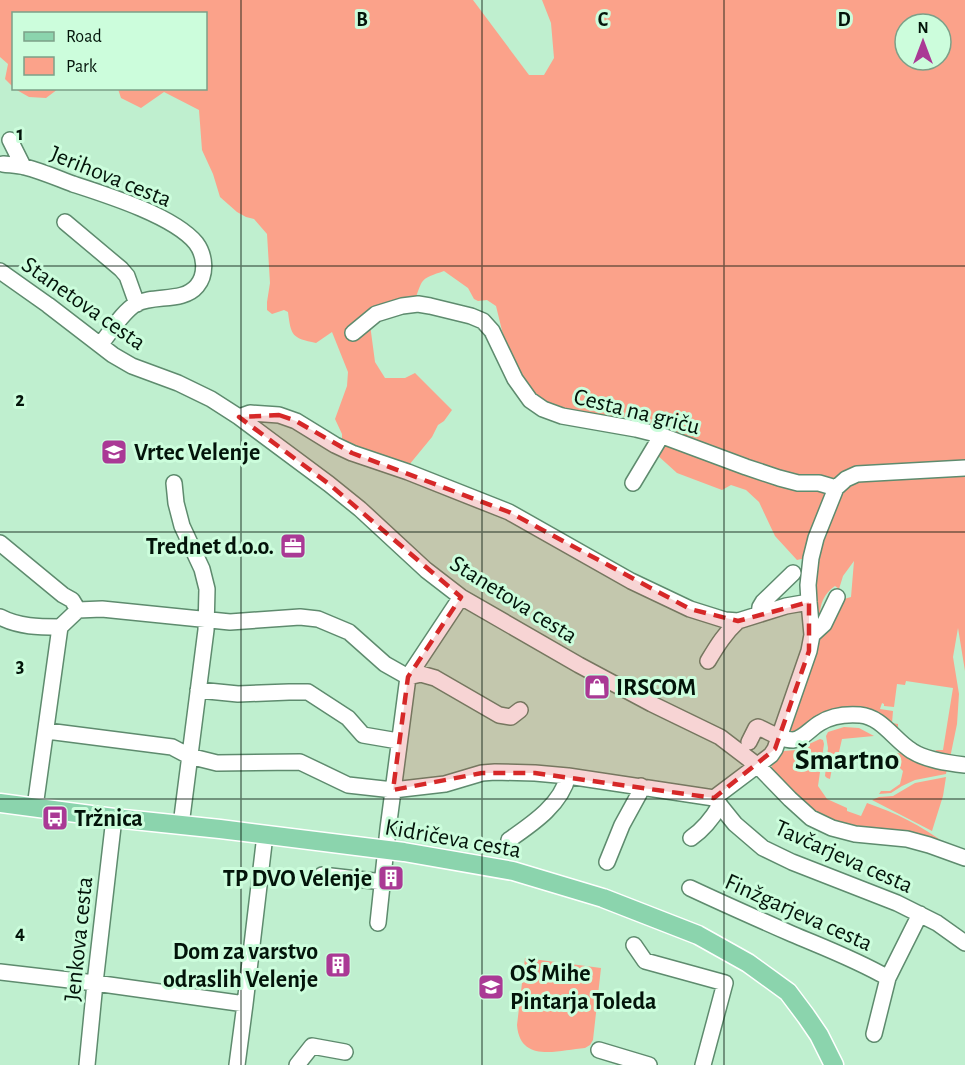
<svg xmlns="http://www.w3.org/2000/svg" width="965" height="1065" viewBox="0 0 965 1065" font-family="'Alegreya Sans',sans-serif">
  <rect width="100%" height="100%" fill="#bfefcf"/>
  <path fill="#fba28a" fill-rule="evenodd" d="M0,0H473L529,75H544L554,58L551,23L542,0H965V465L848,470L806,558L797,560L775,536L759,502L746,490L731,485L722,490L677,473L656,454L666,437L662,427L642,421L624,417L585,415L565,411L546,403L530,391L506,347L496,306L487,300L478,301L474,299L468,288L444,271C421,279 423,277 415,300L369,317L375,362L385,378H405L415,373L452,410L444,421L438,425L432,437L409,465L342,444V434L335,419L347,386L348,372L332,332L316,343C292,338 291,336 288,312L284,310L272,314L267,310V302L270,283L267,234L254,219L246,217L237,212L220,197L213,174L202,150L199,110L164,92L141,108L121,98L118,89L206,88V14H14L13,87L5,79L8,64L0,57ZM905,24H941V60H905Z
    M15,89H58L46,98L29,97Z
    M965,473V671L958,628L953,657L959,694L957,724L950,758L936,754L935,752L936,750H943L953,688L906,681L905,685L897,684L894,707L884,706V704L882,703L880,709L893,711L892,723L898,724V730L874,715L791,733L789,731L814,654H817L819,637L844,599L851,597L854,561L843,576L839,589L835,586C822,595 819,607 820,622L818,623L815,590L816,571L819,556L840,492L848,482Z
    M844,727L859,728L874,736L842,739L839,752H835L830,779L827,778L825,776L828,748L826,736L828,732Z
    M820,739L823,740L824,744L818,786L827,799L847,808V811L861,816L867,803C896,813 922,826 946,844L856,831L816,817L771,769L772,764L781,752L784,751L796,750Z
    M902,753L947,768L946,774L915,780L902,786L891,793L879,794L881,791H890L900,784L903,771L889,757L892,754Z
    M946,777L943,796L932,831L872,800L879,797L893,796L915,783Z
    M525,958L601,968L593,1040L590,1045L585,1048C559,1050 520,1064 517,1025Z"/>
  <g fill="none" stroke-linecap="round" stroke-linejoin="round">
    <defs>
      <path id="minor" d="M10,140L23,166
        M3,164C10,165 18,165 25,167C41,171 57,178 73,184C107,195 174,216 196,243C205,255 207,274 197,286C183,303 154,294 136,304C123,311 110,333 100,345
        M65,222L121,269L127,276L137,304
        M0,271L48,305L113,355L132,366L178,383L211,399L239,417L329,484L360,509L426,570L461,597L579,665L652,704L720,737L758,766L790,799L811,818L832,828L855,834L907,839L929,845L965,858
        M353,333L376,314L402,306L418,304L430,306L471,316L483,321L492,331L515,379L530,400L543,409L562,416L636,429L660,435L746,467L779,478L798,483H819L836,488
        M239,417L250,413L279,415L296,421L335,445L352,453L408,472L509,512L631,581L690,609L725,620L738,621L786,606L809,602
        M174,483L176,503L182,526L202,569L207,589L206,630L181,825
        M633,483L657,443L660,435
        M0,543L63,595L72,600L78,610
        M78,610L102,609L230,622L300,617L318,619L349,632L385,664L408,677L421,674L435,678L499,715L511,717L520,710
        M759,614L760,607L763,602L793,573
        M0,617C19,627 39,627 60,627L78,610
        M812,635L824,624L837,597
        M708,661C717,646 725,633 738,621
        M198,690L238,694L289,692H308L348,718L363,735L398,741
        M47,731L172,747L189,756L217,763L300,762L348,785L393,790L445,784L482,773L495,772L535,773L568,776L714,798L771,755L775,749L809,651L812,635L809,602L808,585L811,558L816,538L836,488L846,479L857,474L965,468
        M749,742L756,728L758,727C768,731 781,740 793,740C803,739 811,728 820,723C831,716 846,714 860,715C882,717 894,740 912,751C926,760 948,763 965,765
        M714,798L735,824L763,848L792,862L897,903L937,923L965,943
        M35,807L60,627
        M691,838C704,829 712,819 720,805
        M509,840C532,824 561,805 568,776
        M607,862L622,825L639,794L641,786
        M322,875L383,882
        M690,888C724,904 758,919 792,934C825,948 857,960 888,978
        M378,923L388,829L408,677L461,597
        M634,945L645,961L725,983L703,1065
        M0,972L95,983L245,1004
        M874,1034L888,978L920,914
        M599,1050L649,1065
        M87,1065L95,983L114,818
        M237,1065L245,1004L265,835
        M297,1065L312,1046L345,1052"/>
      <path id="major" d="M0,803L114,818L220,829L404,852L513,871L603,898L698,935L748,963L788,992L806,1016L819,1035L834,1065"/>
    </defs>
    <use href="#minor" stroke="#5e8b6e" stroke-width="18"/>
    <use href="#major" stroke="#fff" stroke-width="21"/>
    <use href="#minor" stroke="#fff" stroke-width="15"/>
    <use href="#major" stroke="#8bd4ad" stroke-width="18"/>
  </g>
  <path fill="#d62828" fill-opacity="0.2" stroke="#d62828" stroke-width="4.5" stroke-dasharray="12 8" stroke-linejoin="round" d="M279,415L296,421L352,453L509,512L690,609L738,621L809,602V651L775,749L714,798L535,773H482L393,790L408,677L461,597L329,484L239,417Z"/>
  <path fill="none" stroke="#03140a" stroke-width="1.5" stroke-opacity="0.55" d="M241,0V1065M482,0V1065M724,0V1065M0,266H965M0,532H965M0,799H965"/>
  <defs>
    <symbol id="school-square" viewBox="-11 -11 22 22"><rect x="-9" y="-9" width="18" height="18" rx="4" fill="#aa3995" stroke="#ccfddc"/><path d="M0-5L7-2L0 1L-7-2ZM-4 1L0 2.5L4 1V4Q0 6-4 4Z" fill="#fff"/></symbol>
    <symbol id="office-square" viewBox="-11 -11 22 22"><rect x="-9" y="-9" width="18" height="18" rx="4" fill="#aa3995" stroke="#ccfddc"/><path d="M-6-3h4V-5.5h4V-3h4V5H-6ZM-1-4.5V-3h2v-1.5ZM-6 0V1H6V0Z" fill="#fff"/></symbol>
    <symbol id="shop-square" viewBox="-11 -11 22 22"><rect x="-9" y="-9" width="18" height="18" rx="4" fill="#aa3995" stroke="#ccfddc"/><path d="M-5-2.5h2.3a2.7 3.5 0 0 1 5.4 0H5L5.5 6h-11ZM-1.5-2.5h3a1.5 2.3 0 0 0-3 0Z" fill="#fff"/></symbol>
    <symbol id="bus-square" viewBox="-11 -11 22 22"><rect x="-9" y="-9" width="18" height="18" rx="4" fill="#aa3995" stroke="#ccfddc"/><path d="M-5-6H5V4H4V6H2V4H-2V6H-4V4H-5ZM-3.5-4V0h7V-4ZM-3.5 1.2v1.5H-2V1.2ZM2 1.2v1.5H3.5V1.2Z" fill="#fff"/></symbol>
    <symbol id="building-square" viewBox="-11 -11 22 22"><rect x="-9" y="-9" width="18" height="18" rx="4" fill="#aa3995" stroke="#ccfddc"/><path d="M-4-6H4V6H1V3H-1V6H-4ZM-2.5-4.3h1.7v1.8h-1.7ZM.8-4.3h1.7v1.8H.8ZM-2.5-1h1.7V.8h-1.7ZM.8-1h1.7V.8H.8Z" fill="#fff"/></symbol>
  </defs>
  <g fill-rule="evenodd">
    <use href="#school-square" x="99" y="437" width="30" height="30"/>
    <use href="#office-square" x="278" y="531" width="30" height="30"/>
    <use href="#shop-square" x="582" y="672" width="30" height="30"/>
    <use href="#bus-square" x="40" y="803" width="30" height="30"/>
    <use href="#building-square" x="376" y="863" width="30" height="30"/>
    <use href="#building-square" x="323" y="950" width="30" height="30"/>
    <use href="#school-square" x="476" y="972" width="30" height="30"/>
  </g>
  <g text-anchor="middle" stroke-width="6" stroke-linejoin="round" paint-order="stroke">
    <g font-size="24" fill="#03140a" stroke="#ccfddc">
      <text transform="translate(111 176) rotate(22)" y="8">Jerihova cesta</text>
      <text transform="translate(84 303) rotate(35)" y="8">Stanetova cesta</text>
      <text transform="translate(637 411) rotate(14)" y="8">Cesta na griču</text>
      <text transform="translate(514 599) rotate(32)" y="8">Stanetova cesta</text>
      <text transform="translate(453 838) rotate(10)" y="8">Kidričeva cesta</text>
      <text transform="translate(844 856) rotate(24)" y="8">Tavčarjeva cesta</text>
      <text transform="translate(799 912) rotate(24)" y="8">Finžgarjeva cesta</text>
      <text transform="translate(78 939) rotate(-84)" y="8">Jenkova cesta</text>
    </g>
    <g font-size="24" font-weight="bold" fill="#03140a" stroke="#ccfddc" text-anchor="start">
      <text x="134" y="460">Vrtec Velenje</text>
      <text x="274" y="554" text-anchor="end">Trednet d.o.o.</text>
      <text x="616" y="695">IRSCOM</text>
      <text x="74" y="826">Tržnica</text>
      <text x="372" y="886" text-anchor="end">TP DVO Velenje</text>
      <text x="318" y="959" text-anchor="end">Dom za varstvo<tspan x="318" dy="28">odraslih Velenje</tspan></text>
      <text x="510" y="981">OŠ Mihe<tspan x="510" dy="28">Pintarja Toleda</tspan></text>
    </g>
    <g font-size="30" font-weight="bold" fill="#03140a" stroke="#ccfddc">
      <text x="847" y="769">Šmartno</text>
    </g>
  </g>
  <g font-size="20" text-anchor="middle" font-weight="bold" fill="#03140a" stroke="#ccfddc" stroke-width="6" stroke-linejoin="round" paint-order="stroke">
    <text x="362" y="26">B</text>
    <text x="603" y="26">C</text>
    <text x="844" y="26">D</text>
    <text x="20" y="140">1</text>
    <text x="20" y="406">2</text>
    <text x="20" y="672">3</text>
    <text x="20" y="939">4</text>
  </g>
  <rect x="12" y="12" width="195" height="78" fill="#ccfddc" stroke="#7ca088" stroke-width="1.5"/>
  <rect x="24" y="32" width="30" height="9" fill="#8bd4ad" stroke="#7ca088" stroke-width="1.5"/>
  <text x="66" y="42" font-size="18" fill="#03140a">Road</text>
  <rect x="24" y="57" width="30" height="18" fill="#fba28a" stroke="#7ca088" stroke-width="1.5"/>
  <text x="66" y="72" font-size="18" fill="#03140a">Park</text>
  <g transform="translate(923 42)"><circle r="28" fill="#ccfddc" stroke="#7ca088" stroke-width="1.5"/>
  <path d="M0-4.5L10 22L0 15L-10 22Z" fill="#aa3995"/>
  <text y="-9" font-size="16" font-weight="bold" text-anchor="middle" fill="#03140a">N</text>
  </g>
</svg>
